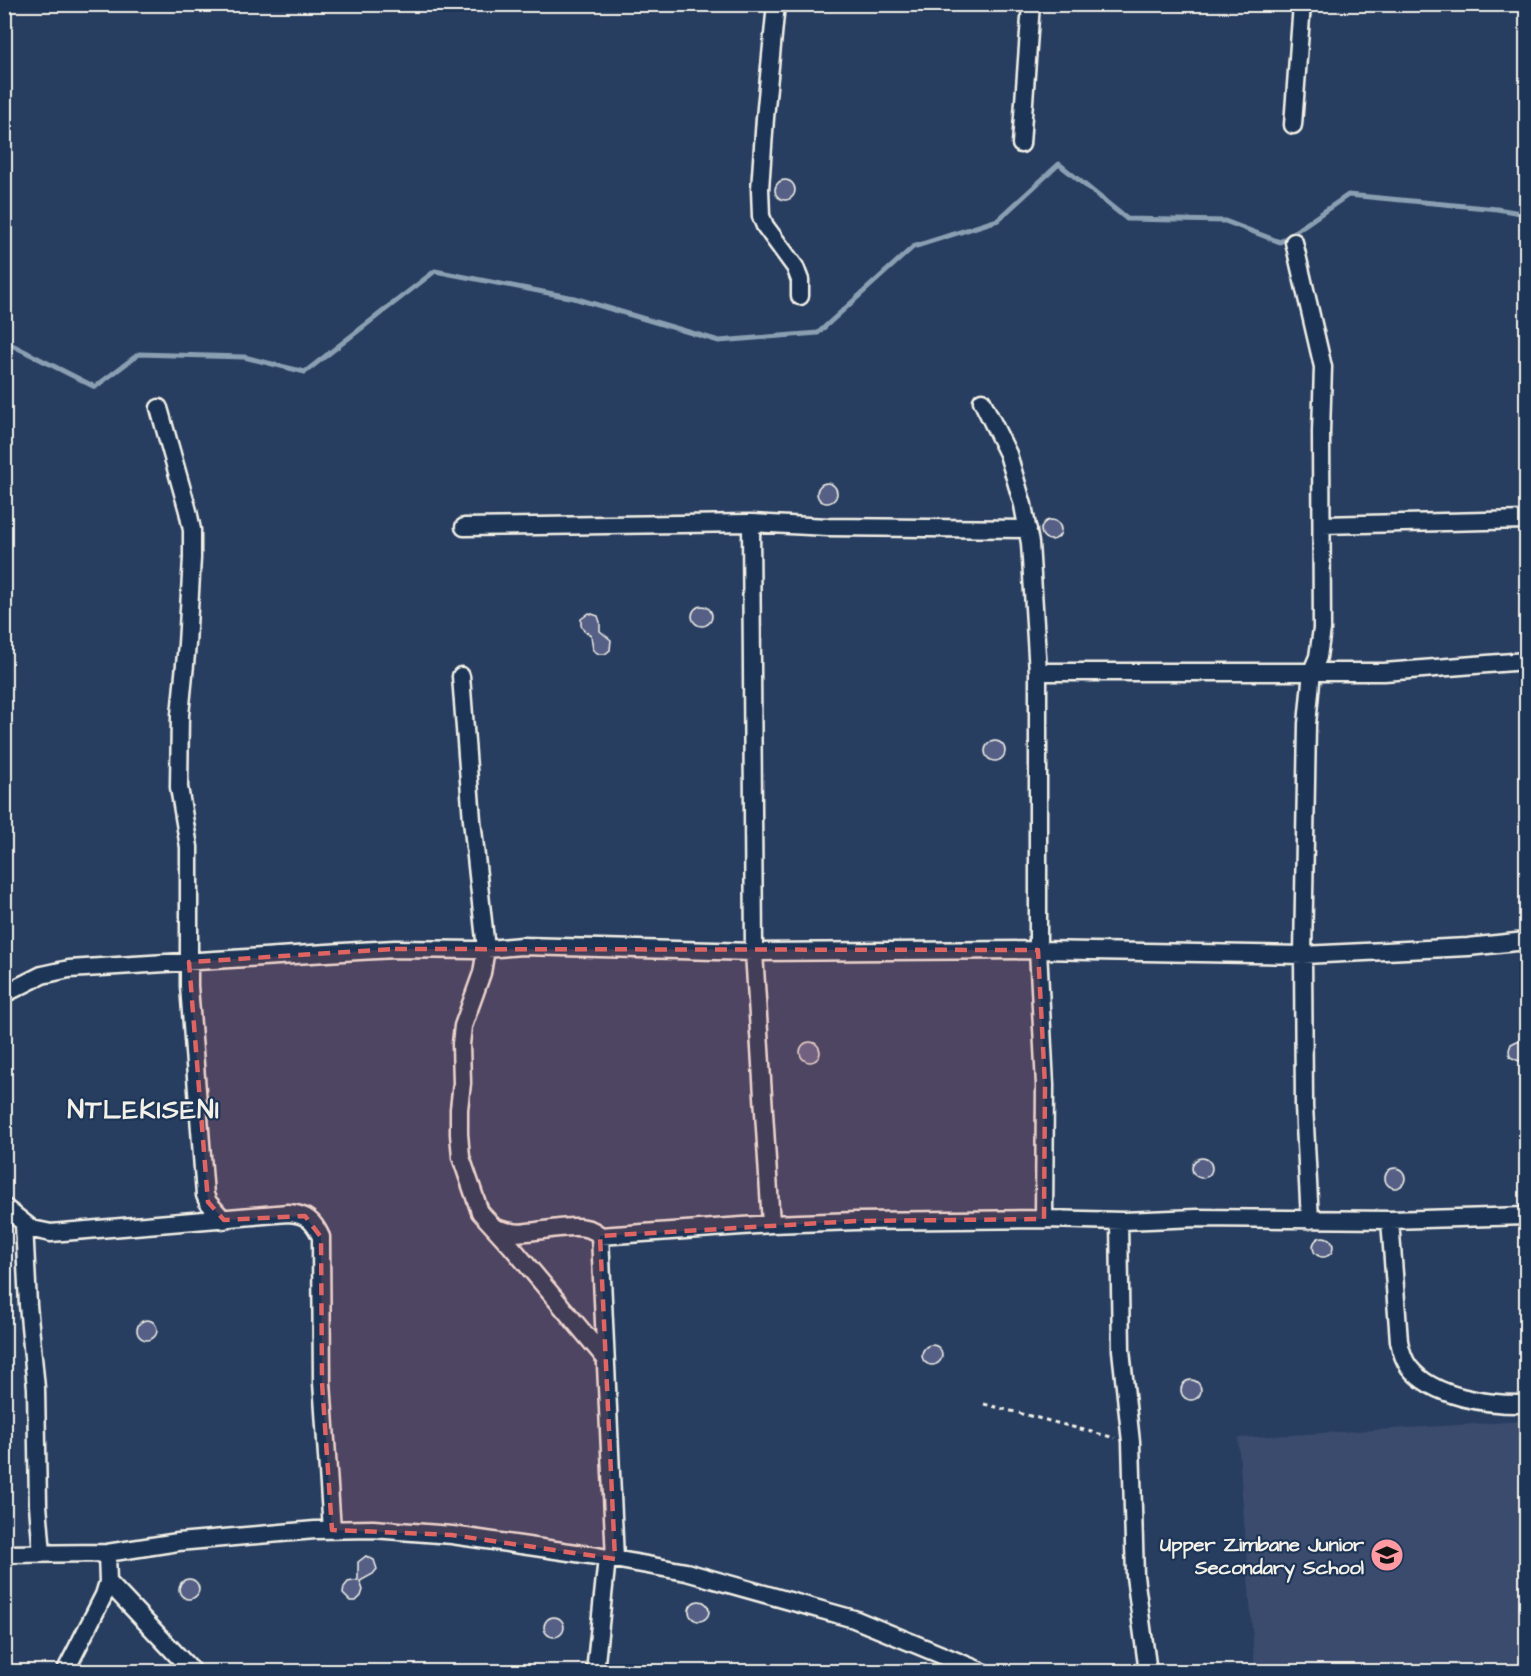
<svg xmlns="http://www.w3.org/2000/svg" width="1531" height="1676" viewBox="0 0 1531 1676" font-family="'Architects Daughter',sans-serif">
  <rect width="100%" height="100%" fill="#283e61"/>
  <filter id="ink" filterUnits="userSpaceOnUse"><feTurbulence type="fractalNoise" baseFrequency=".0167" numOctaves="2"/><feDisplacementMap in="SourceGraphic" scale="12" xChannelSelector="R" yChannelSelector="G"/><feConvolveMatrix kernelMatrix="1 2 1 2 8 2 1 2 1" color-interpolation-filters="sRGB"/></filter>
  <g filter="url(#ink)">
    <path fill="#3a4b6e" d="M1526,1421V1671H1255L1238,1438Z"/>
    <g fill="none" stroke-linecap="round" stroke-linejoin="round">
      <path stroke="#8a9fb1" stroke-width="5" d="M4,341L95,387L139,354L244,357L305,372L435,271L574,298L719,341L818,333L913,247L998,220L1059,164L1127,219L1225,221L1280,242L1348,195L1497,209L1526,214"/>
    </g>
    <path fill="#566087" stroke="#f4f1e8" stroke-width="1.5" d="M775 190a10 10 0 1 1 20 0a10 10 0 1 1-20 0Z
      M817 493a10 10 0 1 1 20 0a10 10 0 1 1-20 0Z
      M1041 530a10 10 0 1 1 20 0a10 10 0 1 1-20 0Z
      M692 616a10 10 0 1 1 20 0a10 10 0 1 1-20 0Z
      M589,613L598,616L600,622V631L611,640L610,650L605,654H599L593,650L591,635L584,631L581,625V619Z
      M985 751a10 10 0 1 1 20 0a10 10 0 1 1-20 0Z
      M1517,1041L1527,1043V1058L1519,1061L1510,1057L1509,1050L1511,1044Z
      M800 1052a10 10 0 1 1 20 0a10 10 0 1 1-20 0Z
      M1192 1168a10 10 0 1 1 20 0a10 10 0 1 1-20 0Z
      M1385 1178a10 10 0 1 1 20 0a10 10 0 1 1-20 0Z
      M1313 1247a10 10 0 1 1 20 0a10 10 0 1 1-20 0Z
      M137 1330a10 10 0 1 1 20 0a10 10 0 1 1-20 0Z
      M922 1355a10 10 0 1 1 20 0a10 10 0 1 1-20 0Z
      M1181 1390a10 10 0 1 1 20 0a10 10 0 1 1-20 0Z
      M366,1556L374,1560L377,1569L373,1574L360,1581L363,1590L361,1596L356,1601H350L343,1594L344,1587L348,1582L358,1580V1562Z
      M179 1589a10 10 0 1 1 20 0a10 10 0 1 1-20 0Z
      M689 1611a10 10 0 1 1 20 0a10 10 0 1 1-20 0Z
      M544 1627a10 10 0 1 1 20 0a10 10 0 1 1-20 0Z"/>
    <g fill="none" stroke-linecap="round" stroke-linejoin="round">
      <defs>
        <path id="street" d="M776,4L765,118L760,189L761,216L765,226L795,267L800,280V296
          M1293,125L1302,4
          M1021,144L1031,4
          M1294,242L1323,367L1321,432L1322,629L1318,657L1312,671L1307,724L1303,955L1304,1106L1310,1220
          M982,401L1008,454L1023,505L1030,543L1038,672V950L1045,1085L1044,1219
          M159,408L188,511L192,530V558L187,644L180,715L179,787L189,847V986L205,1195L208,1202L224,1220
          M751,523L754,952L771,1224
          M1322,525L1526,520
          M464,527L751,523L828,527L1028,529
          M1038,672H1384L1526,661
          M461,676L472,820L486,949L482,973L463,1026L461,1044L462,1083L459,1109V1134L461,1157L480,1212L511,1246L605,1358
          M4,994L42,975L69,969L359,951L395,949L475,950L522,946L754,952L1038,950L1303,955L1468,947L1526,941
          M4,1207L32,1229L51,1233L288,1213C306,1214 314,1221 321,1237L322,1382L332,1530
          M1390,1220L1399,1341C1401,1351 1403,1359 1409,1367C1433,1398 1490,1405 1526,1404
          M1119,1221L1121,1350L1131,1442L1135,1576L1148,1672
          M24,1224L28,1305L36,1388L38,1505L42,1554
          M495,1228C506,1231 516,1234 527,1232C547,1231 586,1219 600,1236L771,1224L856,1221L1044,1219L1123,1221L1197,1218L1390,1220L1526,1216
          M600,1236L615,1559
          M4,1554L107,1553L178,1542L315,1530L373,1529L452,1535L597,1556L686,1572L854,1619L983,1672
          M108,1582L193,1672
          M65,1672L104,1595L108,1582L107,1553
          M595,1672L607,1558"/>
      </defs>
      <use href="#street" stroke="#f4f1e8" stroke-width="21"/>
      <path stroke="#f4f1e8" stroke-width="3" stroke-dasharray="4.5 4.5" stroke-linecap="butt" d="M984,1404L1115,1438"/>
      <use href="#street" stroke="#1d3557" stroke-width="16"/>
    </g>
  </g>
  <path fill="#df6462" fill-opacity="0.2" stroke="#df6462" stroke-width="4.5" stroke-dasharray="12 8" stroke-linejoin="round" d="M395,949L1038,950L1045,1085L1044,1219L856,1221L600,1236L615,1559L452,1535L332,1530L322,1382L321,1237L305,1216L224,1220L208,1202L189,962Z"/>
  <defs>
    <symbol id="school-disc" viewBox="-11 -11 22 22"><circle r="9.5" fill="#ff9aa2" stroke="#1d3557"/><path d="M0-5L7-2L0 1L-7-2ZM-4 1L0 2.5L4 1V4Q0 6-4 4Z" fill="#111"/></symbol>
  </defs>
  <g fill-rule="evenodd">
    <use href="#school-disc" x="1368" y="1536" width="38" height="38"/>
  </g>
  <g text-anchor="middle" stroke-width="4.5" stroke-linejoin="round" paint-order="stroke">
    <g font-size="20" font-weight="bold" fill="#f4f1e8" stroke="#1d3557" text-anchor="end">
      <text x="1364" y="1551">Upper Zimbane Junior<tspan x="1364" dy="23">Secondary School</tspan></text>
    </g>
    <g font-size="26" font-weight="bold" letter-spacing="1.5" fill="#f4f1e8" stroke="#1d3557">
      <text x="144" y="1118">NTLEKISENI</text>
    </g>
  </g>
  <rect width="1531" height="1676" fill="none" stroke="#1d3557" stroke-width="24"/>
  <rect x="12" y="12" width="1507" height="1652" fill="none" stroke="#f4f1e8" stroke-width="2" filter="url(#ink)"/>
</svg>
